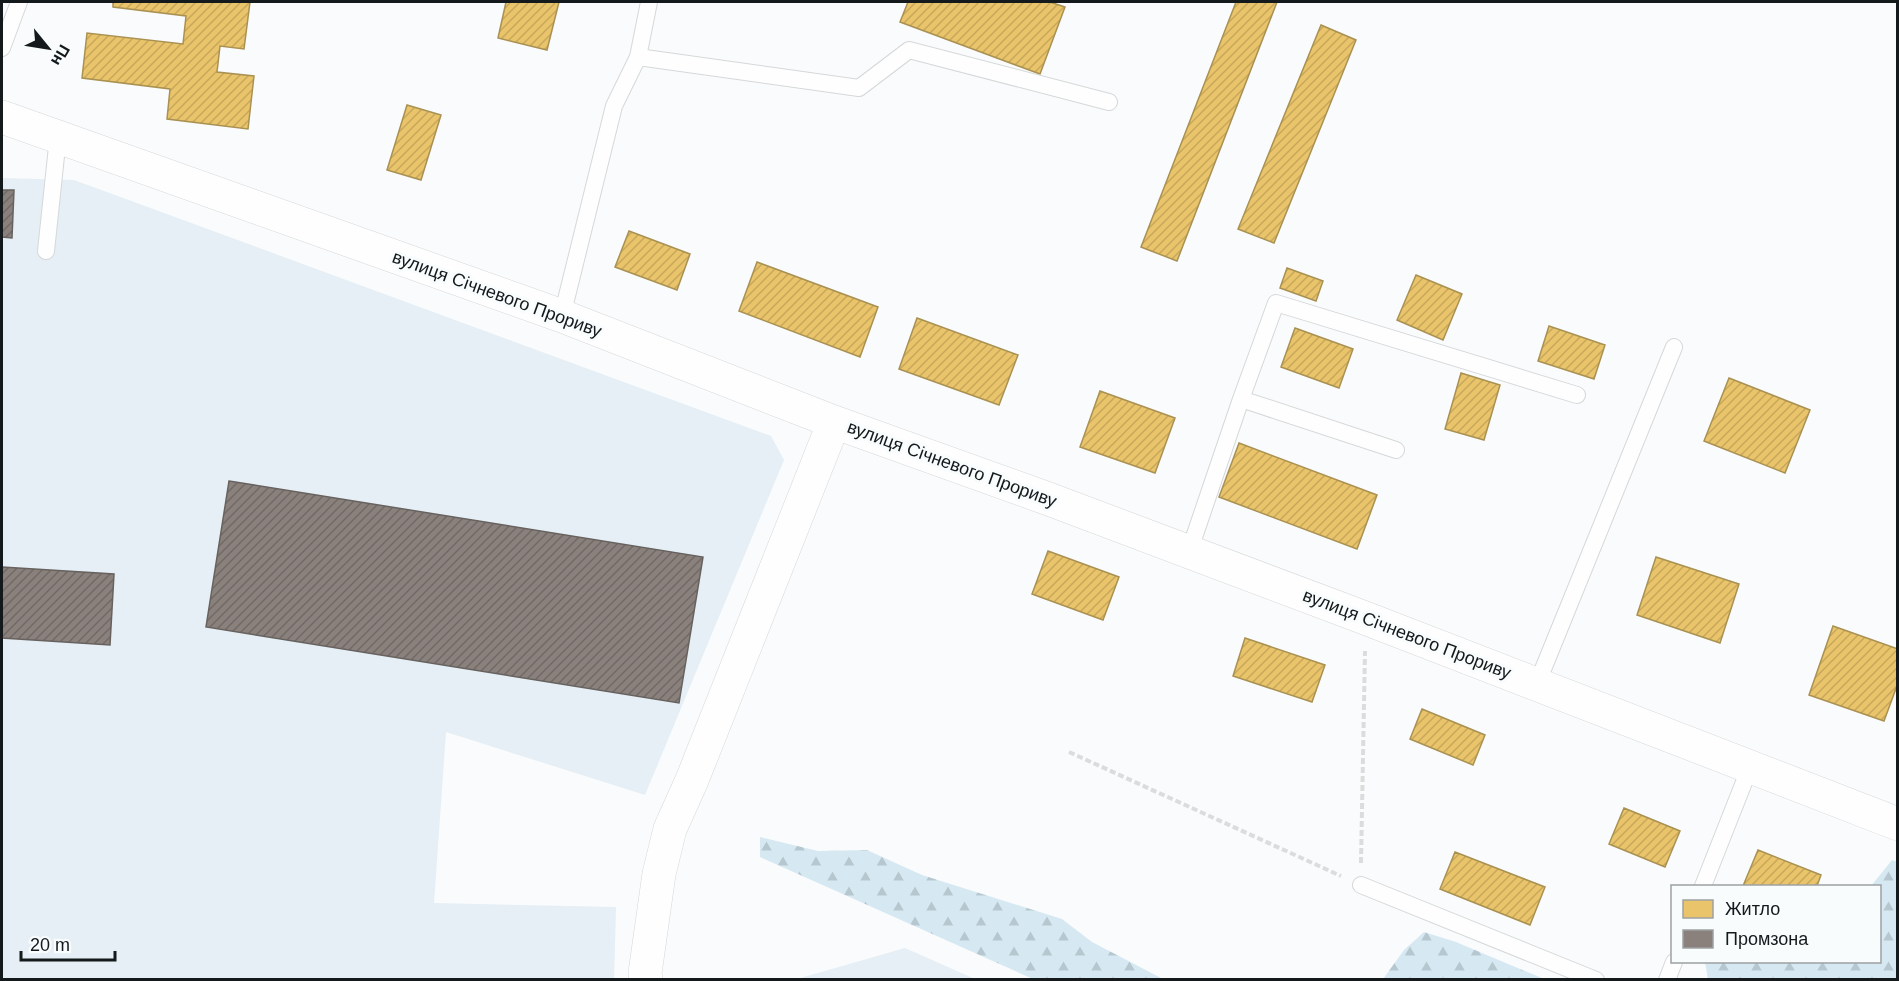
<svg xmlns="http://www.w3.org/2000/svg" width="1899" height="981" viewBox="0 0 1899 981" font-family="Arial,sans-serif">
  <defs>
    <pattern id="forest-firs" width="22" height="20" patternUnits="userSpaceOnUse" patternTransform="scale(1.5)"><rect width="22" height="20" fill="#d6e9f2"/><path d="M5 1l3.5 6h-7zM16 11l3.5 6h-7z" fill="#b7c7cf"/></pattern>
    <pattern id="homes-hatch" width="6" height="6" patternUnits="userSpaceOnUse" patternTransform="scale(1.5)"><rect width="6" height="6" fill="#e9c46a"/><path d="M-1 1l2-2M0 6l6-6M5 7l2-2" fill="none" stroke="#c7a85b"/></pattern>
    <pattern id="industry-hatch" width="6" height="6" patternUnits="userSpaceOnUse" patternTransform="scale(1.5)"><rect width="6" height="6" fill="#8a817c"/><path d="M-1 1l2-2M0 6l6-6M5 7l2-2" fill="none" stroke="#706965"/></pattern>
  </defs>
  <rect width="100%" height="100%" fill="#fafbfc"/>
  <path fill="#e5eff5" d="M2,178L74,180L771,436L784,460L645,795L446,732L434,903L616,907L614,979L2,980Z
    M905,948L975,979H797Z"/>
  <path fill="url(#forest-firs)" d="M760,837L818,851L867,850L922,875L1062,919L1092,942L1163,979H1033L760,857Z
    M1892,860L1898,862L1897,979H1708L1705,962H1880V886H1871Z
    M1424,932L1456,942L1544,979H1383L1404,950Z"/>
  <path fill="url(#homes-hatch)" stroke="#a99152" stroke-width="1.5" d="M113,2H250L244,49L220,46L217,72L254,76L248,129L167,119L170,89L82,78L87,33L183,44L186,16L113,7Z
    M506,2H559L547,50L498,38Z
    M908,2H1050L1065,7L1040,74L900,22Z
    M1236,2H1277L1177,261L1141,247Z
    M1321,25L1356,40L1274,243L1238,229Z
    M407,105L441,115L421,180L387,170Z
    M629,231L690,254L677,290L615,267Z
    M757,262L878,307L860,357L739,311Z
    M1287,268L1323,281L1316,301L1280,288Z
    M1416,275L1462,294L1443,340L1397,320Z
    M917,318L1018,355L999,405L899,369Z
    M1549,326L1605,345L1594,379L1538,361Z
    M1295,328L1353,349L1339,388L1281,367Z
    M1461,373L1500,385L1484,440L1445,429Z
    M1729,378L1810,410L1785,473L1704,441Z
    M1100,391L1175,418L1155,473L1080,447Z
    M1239,443L1377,495L1357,549L1219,497Z
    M1048,551L1119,577L1103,620L1032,594Z
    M1656,557L1739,584L1720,643L1637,615Z
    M1833,626L1898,649V683L1884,721L1809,695Z
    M1245,638L1325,665L1312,702L1233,676Z
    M1422,709L1485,735L1473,765L1410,739Z
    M1624,808L1680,831L1665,867L1609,844Z
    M1758,850L1821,875L1817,886H1743Z
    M1455,852L1545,887L1530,925L1440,889Z"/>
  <path fill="url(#industry-hatch)" stroke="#67625f" stroke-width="1.5" d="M2,190H14L12,238L2,237Z
    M229,481L703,557L679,703L206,627Z
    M2,567L114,574L110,645L2,638Z"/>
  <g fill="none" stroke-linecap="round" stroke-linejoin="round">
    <defs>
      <path id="service" d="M2,48L19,2
        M638,57L859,88L909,50L1109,102
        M46,251L58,137
        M562,316L614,106L638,57L649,2
        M1241,399L1276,303L1577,395
        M1189,552L1241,399L1396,450
        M1537,684L1674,347
        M1361,885L1596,980
        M1703,886L1750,767
        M1667,980L1674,962"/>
      <path id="minor" d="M2,117L562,316L834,422L1046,498L1365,618L1898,824
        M646,980L645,973L659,874L670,829L692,780L834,422"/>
    </defs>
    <use href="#service" stroke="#d5d8d9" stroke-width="18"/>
    <use href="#minor" stroke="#d5d8d9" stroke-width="34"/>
    <path stroke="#dbdcdc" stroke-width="4" stroke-dasharray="6 3" stroke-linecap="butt" d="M1069,752L1341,876
      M1361,863L1365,651"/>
    <use href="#service" stroke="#fefeff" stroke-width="16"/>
    <use href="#minor" stroke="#fefeff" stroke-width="33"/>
  </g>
  <g text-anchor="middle" stroke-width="6" stroke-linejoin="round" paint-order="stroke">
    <g font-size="18" fill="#14191b" stroke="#f9fcfd">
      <text transform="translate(497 294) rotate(20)" y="6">вулиця Січневого Прориву</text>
      <text transform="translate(952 464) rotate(20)" y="6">вулиця Січневого Прориву</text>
      <text transform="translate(1407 634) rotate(21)" y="6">вулиця Січневого Прориву</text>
    </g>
  </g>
  <rect width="1899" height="981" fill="none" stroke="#14191b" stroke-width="6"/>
  <rect x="1671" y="885" width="210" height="78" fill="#f9fcfd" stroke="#9da1a3" stroke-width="1.5"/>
  <rect x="1683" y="900" width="30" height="18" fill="#e9c46a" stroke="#9da1a3" stroke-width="1.5"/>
  <text x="1725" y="915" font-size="18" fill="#14191b">Житло</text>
  <rect x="1683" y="930" width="30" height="18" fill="#8a817c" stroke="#9da1a3" stroke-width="1.5"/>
  <text x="1725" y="945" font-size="18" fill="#14191b">Промзона</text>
  <g transform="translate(48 48) rotate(120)" stroke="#f9fcfd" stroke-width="4.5" paint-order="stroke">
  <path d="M0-4.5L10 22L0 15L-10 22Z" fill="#14191b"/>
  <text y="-9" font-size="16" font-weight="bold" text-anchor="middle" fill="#14191b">Пн</text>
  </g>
  <path d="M21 951v9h94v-9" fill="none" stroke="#14191b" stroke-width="3"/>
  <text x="30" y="951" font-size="18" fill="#14191b" stroke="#f9fcfd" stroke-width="4.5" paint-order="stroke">20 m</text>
</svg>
